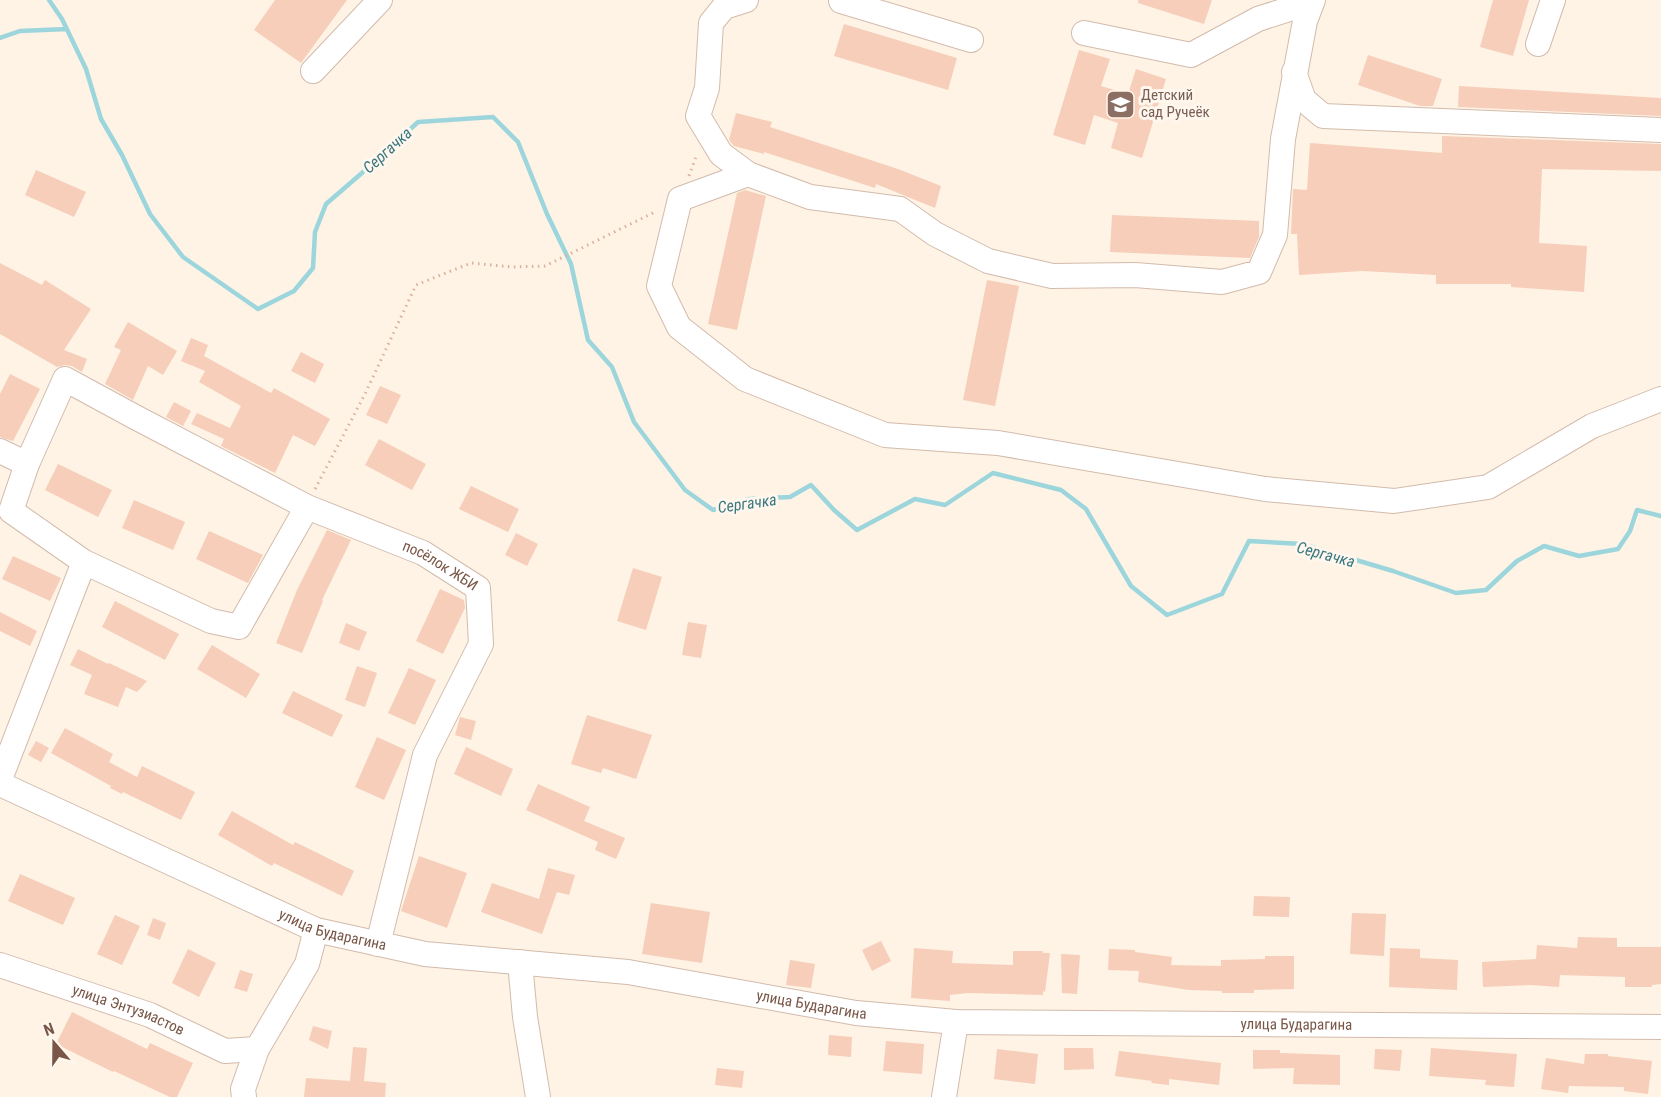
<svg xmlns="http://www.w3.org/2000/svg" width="1661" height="1097" viewBox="0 0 1661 1097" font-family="'Roboto Condensed',sans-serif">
  <rect width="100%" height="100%" fill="#fef3e5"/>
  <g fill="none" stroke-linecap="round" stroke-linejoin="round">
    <path stroke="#9cd6dc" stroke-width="4.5" d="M49,0L62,19L86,69L101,119L122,155L150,214L183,257L258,309L294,291L313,268L315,232L326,204L377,160L418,122L493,117L518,142L547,214L571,264L588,340L612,367L634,422L685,490L713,510L749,499L790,497L811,485L834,510L857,530L915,499L945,505L993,473L1061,490L1086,509L1131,586L1167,615L1222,594L1249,541L1302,544L1393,571L1456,593L1486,590L1517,561L1544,546L1579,556L1618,549L1630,531L1637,510L1661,516
      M0,38L20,31L67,29"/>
  </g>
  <path fill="#f6ceba" d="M275,0H347L301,63L254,30Z
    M1138,0H1212L1204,24L1138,3Z
    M1493,0H1529L1513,56L1480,47Z
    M844,24L957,58L948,90L834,56Z
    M1079,50L1110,59L1101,86L1128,94L1136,69L1166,79L1142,158L1111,148L1118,123L1094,115L1085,145L1053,135Z
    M1368,55L1442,79L1433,106H1420L1358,85Z
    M1459,86L1661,98V116L1458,107Z
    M736,113L772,122L770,127L898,169L941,186L935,208L876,184L875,188L764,152V154L734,146L729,140Z
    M1442,136L1661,144V171L1542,169L1539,243L1587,246L1584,292L1511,287V284H1436V275L1362,271L1299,275L1297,234H1291L1293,189L1307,190L1310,143L1442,153Z
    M36,170L86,192L74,217L25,195Z
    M745,190L766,196L737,330L708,324L737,193Z
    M1112,215L1259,221V237L1250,258L1110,252Z
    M0,263L42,285L45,280L91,309L64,350L87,359L82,372L72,366L65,365L57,367L0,334Z
    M987,280L1019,286L995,406L963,400Z
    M128,322L177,351L163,375L148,366L133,400L105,384L121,350L114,347Z
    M191,338L208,345L204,356L271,393L274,388L330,419L315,446L293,435L275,473L221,446L224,439L191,424L197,413L230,428L241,406L199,382L205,371L181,361Z
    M301,352L324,364L315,383L291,371Z
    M10,374L40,389L13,441L0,437V394Z
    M380,386L401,395L387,424L366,415Z
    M174,402L191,411L183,426L166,417Z
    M379,439L426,464L412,490L365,465Z
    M58,464L112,490L98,517L45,490Z
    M471,486L519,509L508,532L459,509Z
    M134,500L185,522L173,550L122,528Z
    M327,530L351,540L322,600L323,601L302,653L276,643L297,590Z
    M209,531L263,555L248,583L196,559Z
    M516,533L538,544L527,566L505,555Z
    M13,556L61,578L50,601L2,579Z
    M633,568L662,577L646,630L617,621Z
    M440,589L464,600L465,608L443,654L416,641Z
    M115,601L179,634L165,660L102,627Z
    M0,612L37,631L30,646L0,631Z
    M688,622L707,625L701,658L682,655Z
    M346,623L367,632L359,651L339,643Z
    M212,645L260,674L246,698L197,669Z
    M78,649L108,664L109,663L147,681L137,692L126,687L118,707L84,694L92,675L70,665Z
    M357,666L377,673L365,707L345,700Z
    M409,668L436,680L415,725L388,713Z
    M293,691L343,715L332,737L282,713Z
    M587,715L652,735L636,779L603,768L601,773L571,764Z
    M460,717L476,721L471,740L455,735Z
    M65,728L113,754L109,762L137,777L142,766L195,792L181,820L123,792L122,794L110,788L111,786L51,753Z
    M377,737L406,750L384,800L355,787Z
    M36,741L49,748L41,762L28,755Z
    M466,747L513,769L501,796L454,774Z
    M538,784L590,807L584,821L625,838L616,859L595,850L598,842L526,810Z
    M232,811L293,845L295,842L354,871L342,896L274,863L272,866L218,835Z
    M419,856L467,873L447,928L401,911Z
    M548,868L575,875L569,895L557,892L542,934L481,912L492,883L539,899Z
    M20,874L75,898L63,925L8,901Z
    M1254,896L1290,897L1289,917L1253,916Z
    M651,903L710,912L702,963L642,954Z
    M1352,913L1386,914L1384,956L1350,954Z
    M115,915L140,926L122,965L97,954Z
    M153,918L166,923L160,940L147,935Z
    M1578,937L1617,938V947H1661V984L1652,985V987H1625V977L1560,975L1559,987L1531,985L1483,987L1482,962L1536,959L1537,945L1577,948Z
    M881,941L891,961L872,971L862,950Z
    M914,948L953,951L952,963L1013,965V951H1043V953H1050L1045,992L1043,991V995L968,993L950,995V1001L911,998Z
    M1390,948L1420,949V958L1458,960L1457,990L1389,987Z
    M188,949L216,963L199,997L172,983Z
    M1109,949L1135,950V952L1172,957L1171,965L1221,966V960L1265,959V956H1294V989L1254,990V993H1222V991L1189,990L1138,982L1139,971L1108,970Z
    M1061,954L1080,955L1077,994L1062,993Z
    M790,960L815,964L811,988L786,985Z
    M240,970L253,974L247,992L234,988Z
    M72,1012L147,1049L150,1043L193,1063L177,1097H170L114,1071L113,1072L56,1044Z
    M313,1026L332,1031L328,1049L309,1040Z
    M829,1035L852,1037L851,1057L828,1055Z
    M886,1041L924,1044L922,1074L883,1071Z
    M353,1047L367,1048L364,1081L386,1083L385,1097H304L306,1078L350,1081Z
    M1064,1048H1093L1094,1069L1064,1070Z
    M1431,1048L1517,1054L1514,1087L1485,1085L1486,1080L1429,1076Z
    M997,1049L1038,1054L1035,1084L994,1079Z
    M1375,1049L1402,1050L1400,1071L1374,1069Z
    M1253,1050H1280V1053L1340,1055V1085L1293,1084L1294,1068L1253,1069Z
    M1119,1051L1221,1063L1219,1085L1169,1079V1085L1151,1083L1152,1081L1115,1076Z
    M1585,1054H1608V1056L1652,1061L1648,1094L1624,1091V1087L1569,1086L1568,1093L1541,1089L1546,1058L1584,1064Z
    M717,1068L744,1071L742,1088L715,1085Z"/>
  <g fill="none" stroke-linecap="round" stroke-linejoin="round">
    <defs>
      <g id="minor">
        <path d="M746,0L724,7L711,23L707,88L698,116L721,154L748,174L810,197L900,209L935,234L988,261L1052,276L1135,275L1222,282L1259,272L1275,235L1283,139L1305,21L1313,0"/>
        <path d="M841,1L971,40"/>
        <path d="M1084,33L1191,55L1258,19L1311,2L1307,0"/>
        <path d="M1538,44L1553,0"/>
        <path d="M313,71L380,0"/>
        <path d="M1294,72L1304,100L1323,116L1661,130"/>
        <path d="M748,174L680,199L659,286L679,327L745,379L885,435L998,443L1265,489L1394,501L1488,487L1592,426L1661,399"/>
        <path d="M0,451L27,464"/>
        <path id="s1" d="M307,507L239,627L211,621L84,562L11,511L27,464L65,379L135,417L307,507L423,553L478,588L481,644L425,755L378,944"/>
        <path d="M0,779L84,562"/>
        <path id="s2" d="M0,784L316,930L425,954L628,972L856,1013L956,1022L1661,1027"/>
        <path d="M520,962L525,1017L538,1097"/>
        <path id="s3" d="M0,965L150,1015L225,1051L257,1049"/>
        <path d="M244,1097L243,1089L257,1049L307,964L316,930"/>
        <path d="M944,1097L956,1022"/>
      </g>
    </defs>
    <use href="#minor" stroke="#d3bbac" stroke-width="26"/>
    <path stroke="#dbb19d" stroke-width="3" stroke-dasharray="1.5 4.5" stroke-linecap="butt" d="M689,176L697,154
      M315,489L365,394L416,285L471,263L512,267L545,266L657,211"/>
    <use href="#minor" stroke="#fff" stroke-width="24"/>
  </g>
  <defs>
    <symbol id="school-square" viewBox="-11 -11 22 22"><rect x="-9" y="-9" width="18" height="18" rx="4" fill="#8d6e63" stroke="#fff7ed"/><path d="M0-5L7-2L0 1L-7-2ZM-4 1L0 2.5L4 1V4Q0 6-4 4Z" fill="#fff"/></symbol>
  </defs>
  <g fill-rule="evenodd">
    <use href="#school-square" x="1104" y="88" width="33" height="33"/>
  </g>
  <g text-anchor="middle" stroke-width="6" stroke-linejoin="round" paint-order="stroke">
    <g font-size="15" fill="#785e54" stroke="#fff7ed" text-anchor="start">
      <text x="1141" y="100">Детский<tspan x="1141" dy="17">сад Ручеёк</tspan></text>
    </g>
    <g font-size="15" fill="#795647" stroke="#fff7ed">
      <text dy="5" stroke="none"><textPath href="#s1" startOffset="958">посёлок ЖБИ</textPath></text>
      <text dy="5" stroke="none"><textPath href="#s2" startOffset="364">улица Бударагина</textPath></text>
      <text dy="5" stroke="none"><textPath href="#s2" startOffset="850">улица Бударагина</textPath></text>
      <text dy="5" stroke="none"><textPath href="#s3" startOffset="136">улица Энтузиастов</textPath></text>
      <text dy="5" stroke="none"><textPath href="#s2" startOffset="1336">улица Бударагина</textPath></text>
    </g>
    <g font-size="16" font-style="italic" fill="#3a7880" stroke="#fff7ed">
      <text transform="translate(387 150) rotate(-42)" y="6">Сергачка</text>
      <text transform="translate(747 503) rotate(-8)" y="6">Сергачка</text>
      <text transform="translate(1326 554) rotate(15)" y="6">Сергачка</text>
    </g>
  </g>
  <g transform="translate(54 1043) rotate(340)" stroke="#fff7ed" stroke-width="4.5" paint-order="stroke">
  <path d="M0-4.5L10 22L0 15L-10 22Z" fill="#795647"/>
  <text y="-9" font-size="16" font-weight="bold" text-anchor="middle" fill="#795647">N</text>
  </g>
</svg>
